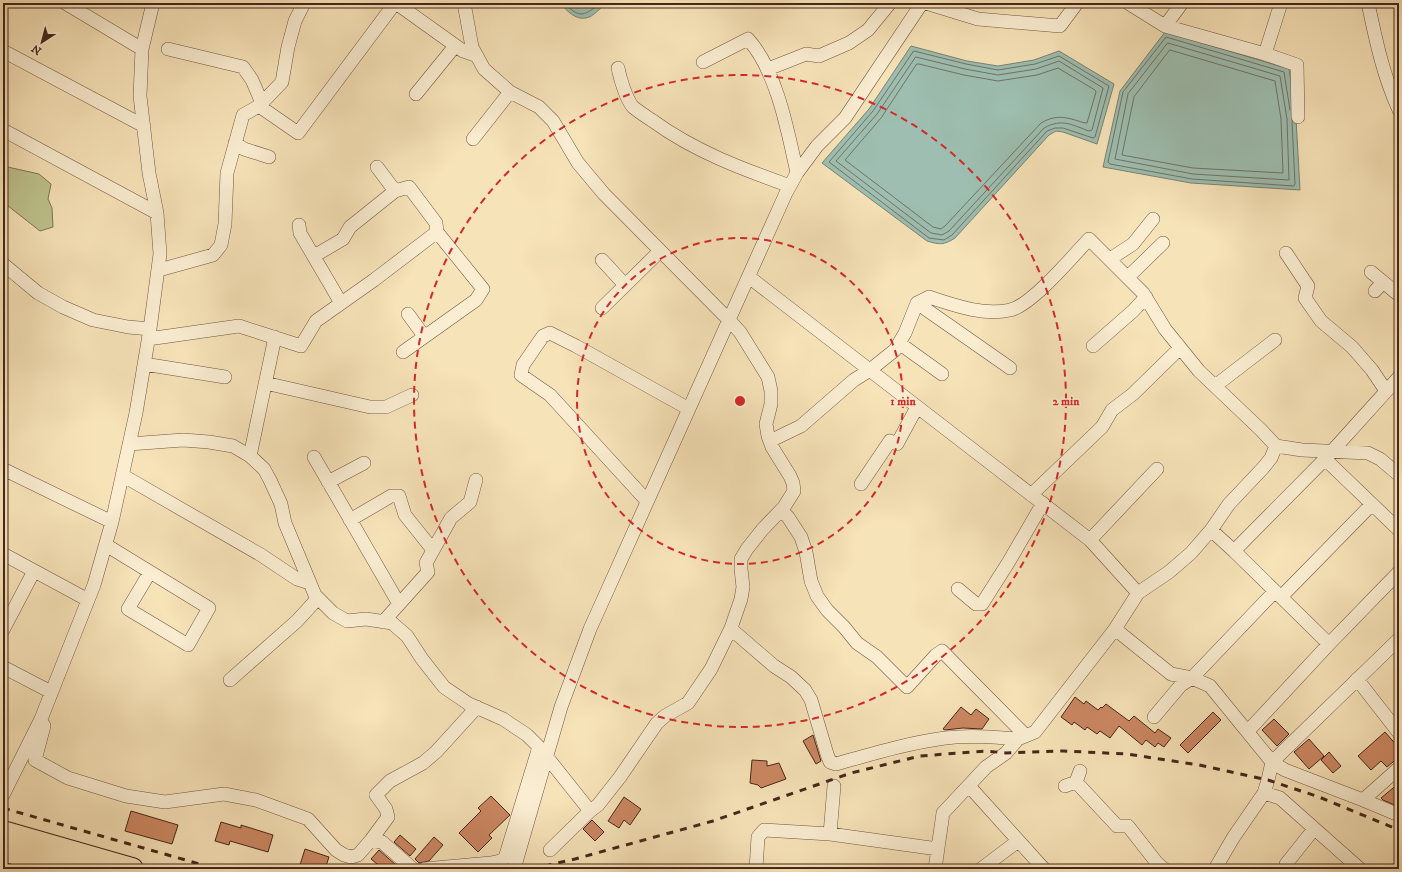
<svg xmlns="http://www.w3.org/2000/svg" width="1402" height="872" viewBox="0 0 1402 872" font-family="'IM FELL DW Pica',serif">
  <rect width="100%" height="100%" fill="#f7e3b8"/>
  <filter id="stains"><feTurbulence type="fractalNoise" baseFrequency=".005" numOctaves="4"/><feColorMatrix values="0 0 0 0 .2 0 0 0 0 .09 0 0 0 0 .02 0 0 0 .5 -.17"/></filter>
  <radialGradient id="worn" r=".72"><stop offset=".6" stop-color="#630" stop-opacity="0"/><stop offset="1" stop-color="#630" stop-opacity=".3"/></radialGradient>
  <path fill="#bec38e" stroke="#827454" d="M3,166L39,174L51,184L48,199L52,208L53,227L40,231L3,202Z"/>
  <path fill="#9dbeb0" stroke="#7a8174" d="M560,3H606C601,7 595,15 589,17C577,22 567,11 560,3Z
    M1165,32L1289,69L1296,118L1300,190L1191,183L1103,167L1120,91Z
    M911,46L967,61L998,66L1034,60L1059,51L1114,84L1097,144L1063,132L1056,131L1049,135L955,238C944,245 940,245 927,241L822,163L869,109Z"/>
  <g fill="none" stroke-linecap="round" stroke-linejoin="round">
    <path stroke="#727265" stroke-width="1" d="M565,3C579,20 586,15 600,3
      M1168,43L1280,76L1287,119L1289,180L1193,174L1115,159L1128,94Z
      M1170,50L1275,81L1281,119L1283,173L1193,168L1122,155L1134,97Z
      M914,51L966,64L998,70L1035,64L1059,56L1109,86L1095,137L1093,138L1063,128H1055L1047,131L952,235L944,240L929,238L829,162L873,111Z
      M916,57L965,69L998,75L1036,69L1059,61L1103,88L1092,130L1089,131C1072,125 1062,118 1044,128L949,231L942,235L931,233L836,161L877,114Z
      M917,64H919L964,75L998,81L1037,75L1058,68L1095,90L1096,92L1087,123C1083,123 1079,121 1075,120C1062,116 1053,116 1041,123L945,226L941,229L933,227L845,160L881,118Z
      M1290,110L1284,72L1166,37L1123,92L1108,162L1110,164L1192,179L1294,186L1295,184L1292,121"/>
  </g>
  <path fill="#cc8863" stroke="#46261a" d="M1075,697L1084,704L1086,701L1098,710L1101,707L1102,708L1106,704L1129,721L1134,716L1155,733L1158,729L1171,738L1164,747L1158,743L1155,747L1146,740L1142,745L1119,726L1110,738L1100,731L1097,734L1087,727L1085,730L1074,722L1072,725L1061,717Z
    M961,707L971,715L976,709L989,719L982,729L963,728L945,730L943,729Z
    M1213,712L1221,720L1188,753L1180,745Z
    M1274,719L1289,734L1277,746L1262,730Z
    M1385,732L1399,748V757L1387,767L1381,761L1371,770L1358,756Z
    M813,735L821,761L816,764L803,741Z
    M1309,739L1324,756L1309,769L1294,752Z
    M1329,752L1341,766L1333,773L1321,760Z
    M752,760L767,761V766L779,763L786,779L761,788L758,785L750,783Z
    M1399,783V804L1397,806L1383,800L1381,798Z
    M491,796L510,815L489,835L492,838L478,852L459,833L481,811L478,808Z
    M624,797L641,809L630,825L624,820L619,828L608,821Z
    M131,811L178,825L172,844L125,831Z
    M592,820L604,832L595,841L583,829Z
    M221,822L241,828V825L273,835L268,852L230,841L229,845L215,841Z
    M400,835L416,849L410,856L394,842Z
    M434,837L443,845L429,861L419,863L415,859Z
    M305,849L329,857L325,869H313L300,865Z
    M379,850L397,866L394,869H383L371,859Z"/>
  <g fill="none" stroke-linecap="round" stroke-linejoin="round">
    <defs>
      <path id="minor" d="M65,3L142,49
        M396,3L463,51L477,56
        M464,3L472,47L484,69L510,92L539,107L553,121L578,163L604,194L729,320L740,332L768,377L771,391V404L766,424L768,436L772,447L790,476L793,483L794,491L784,507L762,530L747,549L741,559V569L743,587L741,599L731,628L711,669L688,703L665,716L657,723L620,777L598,805L590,811
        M926,3L978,19L1060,26L1077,3
        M1128,3L1165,26L1265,54L1281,3
        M1368,3C1376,41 1383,75 1399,110
        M1165,26L1182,3
        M168,49L243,67L252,80L262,103
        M3,51L144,126
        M1265,54L1297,65L1298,117
        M703,62L748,39C777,71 788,132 797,173
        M618,68C620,78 626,99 633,107C639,112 647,117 653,121C694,151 742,169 790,186
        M768,69L806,54L819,56L849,43L868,30L890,3
        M416,94L455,46
        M259,106L298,133L395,3
        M3,130L157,213
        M473,139L510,92
        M235,143L244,149L269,157
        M377,167L395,191
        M299,225L300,233L341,303
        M1286,253L1308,286L1305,298L1321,321L1352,347L1372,370L1386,391
        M314,256L343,239L350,227L395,191L409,187L436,223L437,232
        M1110,259L1133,244L1153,219
        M602,260L625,285
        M3,264L38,293L63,307L93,320L128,327L150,329
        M159,270L213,255L221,245L225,224L227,173L243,115L259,106L282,82L288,47L295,21L304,3
        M1371,272L1399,295
        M749,277L1090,540L1138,593
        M1128,277L1163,243
        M1375,291L1383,282
        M917,303L1010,368
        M602,308L660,251
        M408,314L424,336
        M148,339L239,326L301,346L316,321L374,280L437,232L483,289L476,300L403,352
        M899,343L942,374
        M1093,346L1133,311L1146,297
        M144,364L225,377
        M1399,377L1325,459L1399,530
        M265,383L370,407H386L412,395
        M1215,386L1275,340
        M770,441L801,426L854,380L870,370L895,350L905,333L917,303L929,297C954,305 983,316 1010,310C1031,306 1073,256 1089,239L1143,293L1165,329L1199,371L1261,430L1276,446L1302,450L1368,453L1380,459L1399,475
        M129,444L183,440L209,442L233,446L250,456L264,469L270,480L281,504L285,523L315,595L333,613L347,621L366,619L392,623L407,636L422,659L444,687L469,704L503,719L527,735L539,747L590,811L550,850
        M250,456L275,337
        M314,457L399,604
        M3,475L5,470L112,522
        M122,475L261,555L297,579L310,583
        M328,482L364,463
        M861,484L890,441L897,444L917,407
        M1031,495L1102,427L1112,410L1133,394L1180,348
        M647,501L550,395L521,375L523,365L543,336L550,333L576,346L689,409
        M781,510L788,517L801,537L806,552L811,581L817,596L827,610L844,627L857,643L877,657L907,687L936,655L942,651L1025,735
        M350,520L391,496H399L405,515L433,550
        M1211,530L1234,551L1329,644
        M1090,540L1157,469
        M106,545L209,608L188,645L128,609L150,572
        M1234,551L1325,459
        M3,554L88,600
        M958,589L976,604H982L1008,563L1043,503
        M1281,597L1372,504
        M383,622L428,572L426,563L451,518L470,502L476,480
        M731,629L774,666L791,677L805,690L811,700L827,754L830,762L836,764C872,754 908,743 945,738C969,735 994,737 1018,739
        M1115,629L1171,674L1192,678L1210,686L1272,762L1285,770L1363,800L1399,815
        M3,630L34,571
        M3,667L51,692
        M1357,679L1399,733
        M230,680L297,621L318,598
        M1154,717L1181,685L1192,678L1275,591
        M43,724L44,726L35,760L68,778L126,796L165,802L224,794L256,800L308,819L336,850L344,855L351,857L358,855L371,840L382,842L413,869
        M1248,731L1329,644L1399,572
        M1076,782L1080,771
        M969,786L1044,869
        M1065,786L1076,782L1117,826H1128L1157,863L1164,869
        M1264,793L1268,780L1272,762L1399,639
        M3,795L41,719L94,585L112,522L136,413L150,329L160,254L157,213L149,173L140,96L142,49L153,3
        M1363,800L1399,768
        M830,834L834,786
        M371,840L388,817L386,809L376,795L390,781L423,763L436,752L477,707
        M1286,864L1314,829
        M424,869L491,863L500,861L505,858L539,747
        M514,869L561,707L590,629L786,193L797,173L817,146L845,118L922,3
        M756,869L758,837L764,830L830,834L938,849
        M935,869L943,813L986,767L1006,753L1018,739L1035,732L1115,629L1138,593L1169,572L1191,553L1211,530L1229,504L1263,468L1271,458L1276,446
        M981,869L1018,841
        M1215,869L1233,838L1264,793L1280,798L1360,869"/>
      <path id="trunk" d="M3,832L132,869
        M3,850L69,869"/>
    </defs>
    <use href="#minor" stroke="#725542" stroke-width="14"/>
    <use href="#trunk" stroke="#46261a" stroke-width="24"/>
    <use href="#minor" stroke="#faedd1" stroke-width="13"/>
    <use href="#trunk" stroke="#f7e3b8" stroke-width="22"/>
    <path stroke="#46261a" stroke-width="3" stroke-dasharray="7 7" stroke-linecap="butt" d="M3,808L217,869
      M531,869L575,859L713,821L851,773L920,756L986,751L1006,753L1063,751L1127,754L1199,765L1268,780L1319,797L1399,830"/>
  </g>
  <g fill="none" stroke="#d62828" stroke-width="2" stroke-dasharray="7 5">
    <circle cx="740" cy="401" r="163"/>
    <circle cx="740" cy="401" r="326"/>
  </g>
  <circle cx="740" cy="401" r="6" fill="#d62828" stroke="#faedd1" stroke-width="2"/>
  <g font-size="12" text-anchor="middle" font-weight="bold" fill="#d62828" stroke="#faedd1" stroke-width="3" stroke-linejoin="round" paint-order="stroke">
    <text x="903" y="405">1 min</text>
    <text x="1066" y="405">2 min</text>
  </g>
  <rect width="1402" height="872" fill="none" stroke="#f7e3b8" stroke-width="16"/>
  <rect x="4" y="4" width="1394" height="864" fill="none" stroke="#46261a" stroke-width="2"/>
  <rect x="8" y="8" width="1386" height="856" fill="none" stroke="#46261a"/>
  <g transform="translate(42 42) rotate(216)" stroke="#faedd1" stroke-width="3" paint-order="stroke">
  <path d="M0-3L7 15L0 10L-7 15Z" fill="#46261a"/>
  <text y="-6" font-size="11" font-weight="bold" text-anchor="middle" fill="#46261a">N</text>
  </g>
  <rect width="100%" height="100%" filter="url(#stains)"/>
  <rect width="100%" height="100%" fill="url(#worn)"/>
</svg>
